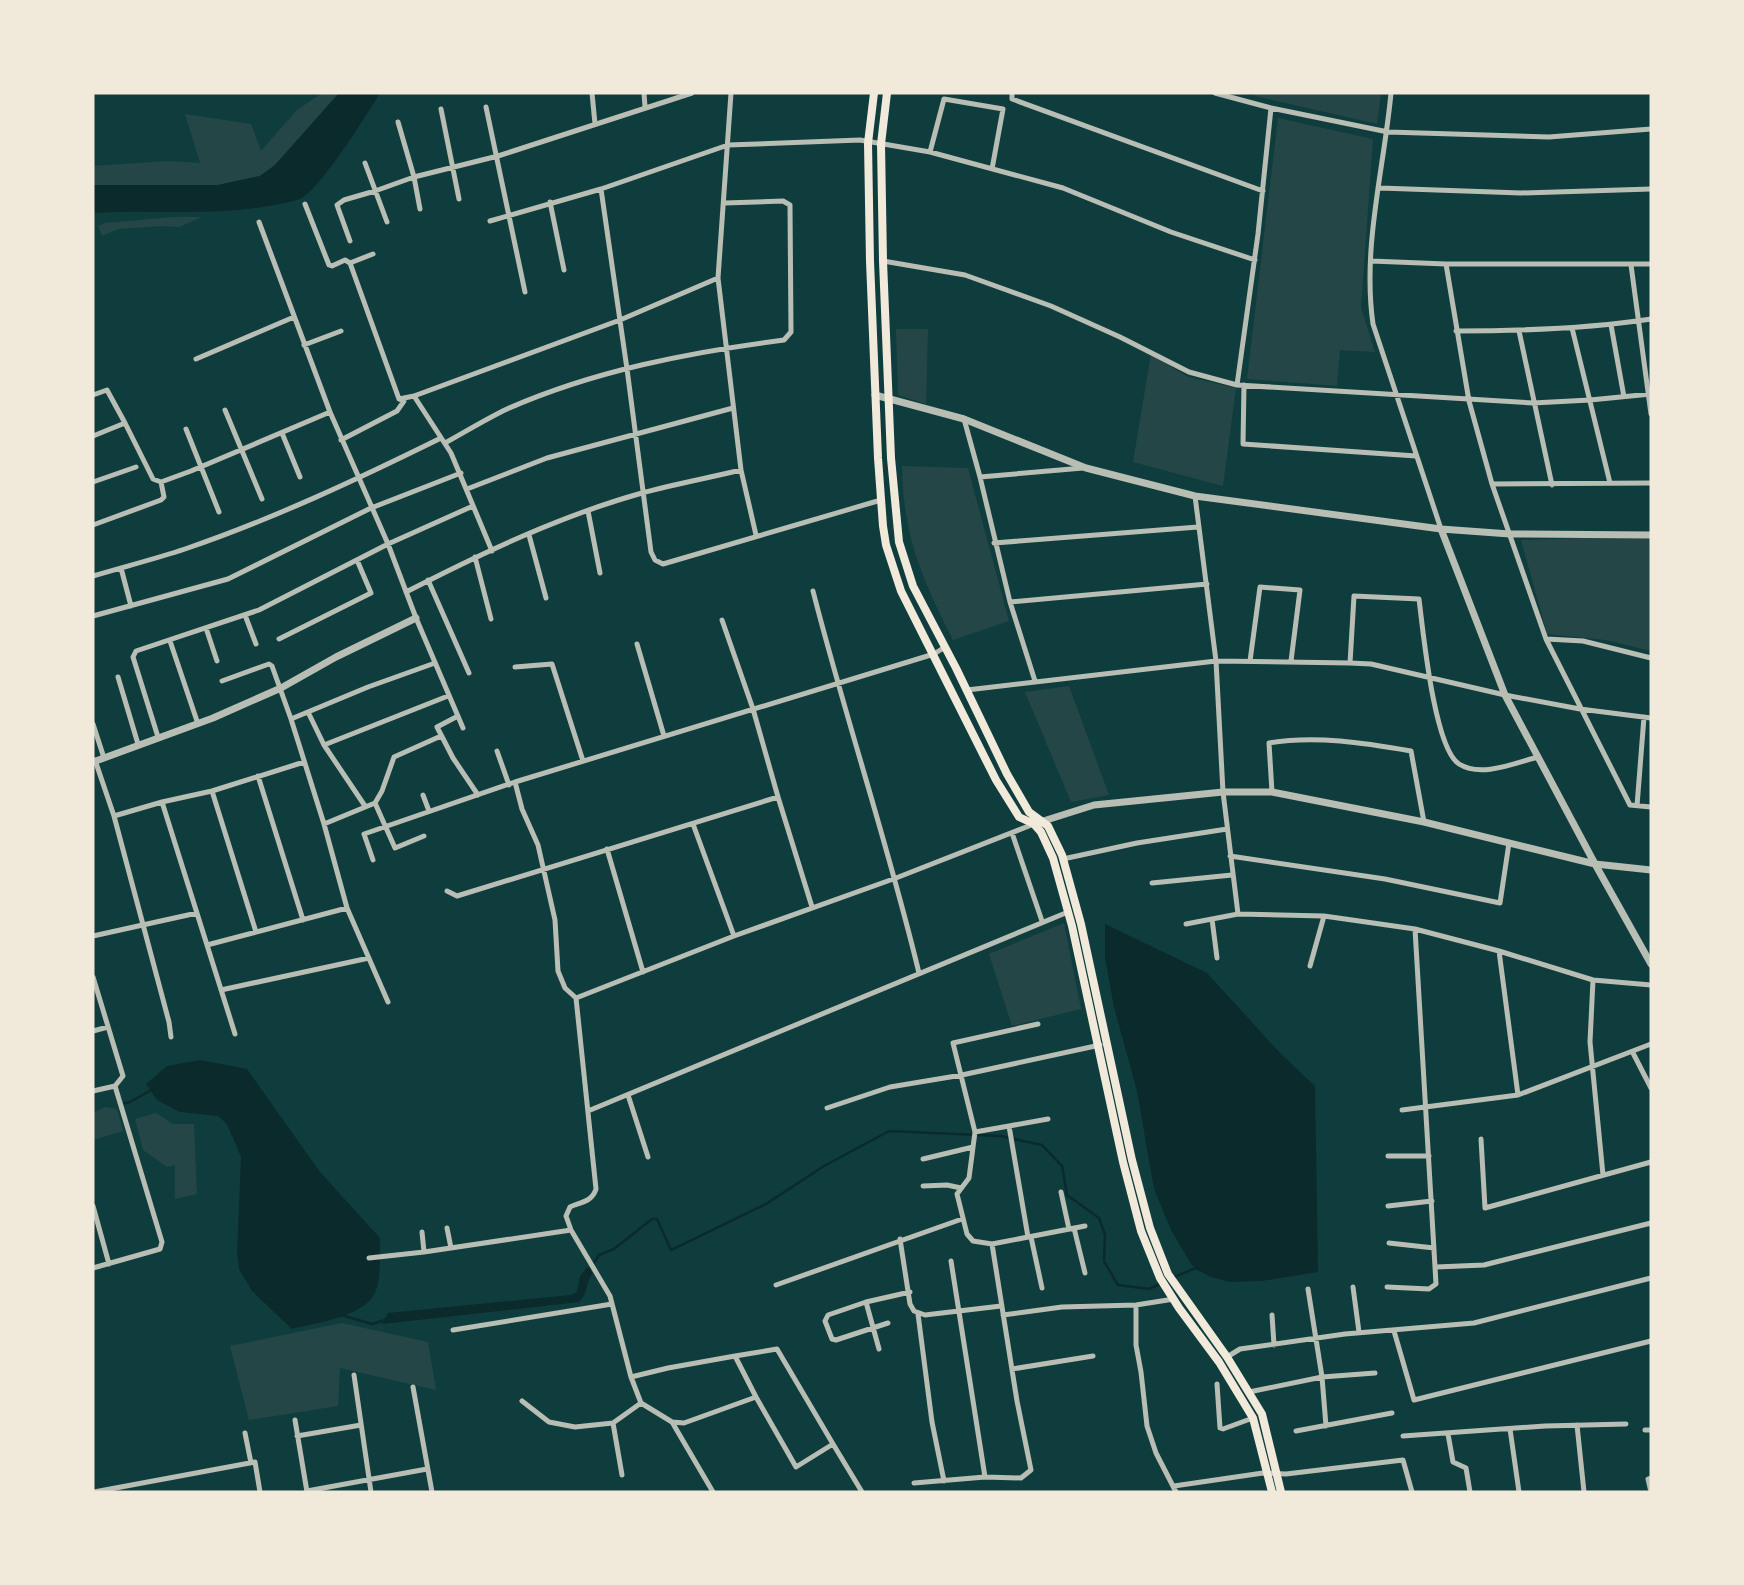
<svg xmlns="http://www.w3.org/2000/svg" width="1744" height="1585" viewBox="0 0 1744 1585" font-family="Manrope,sans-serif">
  <rect width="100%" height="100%" fill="#0f3d3e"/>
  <path fill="#244646" d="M322,93H339L275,165L260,176L218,185H93V166L167,161L200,163L185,114L251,124L261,151L297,110Z
    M1255,93H1381L1377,124L1255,96Z
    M1278,118L1373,139L1361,307L1375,352L1340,350L1337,386L1247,379Z
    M173,217H202L179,227L162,226L118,229L102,236L98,226L105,223Z
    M896,329H928L926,404L898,395Z
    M1151,354L1188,377L1236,388L1223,486L1133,462Z
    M902,466L968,468L1009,621L953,640C922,579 903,536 902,466Z
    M1603,537L1651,538V651L1606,640L1547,634L1521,540Z
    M1069,686L1109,795L1071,802L1025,692Z
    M1064,923L1081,1009L1012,1026L989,954Z
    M105,1107L117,1109L123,1131L93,1140V1113Z
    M156,1113L173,1124H194L197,1194L175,1199V1165L167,1167L143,1150L135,1119Z
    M342,1323L428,1342L436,1390L340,1368L338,1406L249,1420L230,1346Z"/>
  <path fill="#0a2a2b" d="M339,93H380C367,114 320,190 300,199C292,202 282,203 274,205C214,217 153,209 93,213V185H218L260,176L275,165Z
    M1105,924L1207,973L1280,1053L1315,1086L1318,1272L1262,1281L1230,1282L1211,1277L1195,1269L1188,1259L1171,1230L1154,1189L1137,1091L1114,1007L1105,958Z
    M200,1060L247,1069L320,1172L380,1238C379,1255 382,1277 375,1293C363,1317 316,1323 292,1329L252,1291L239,1269L237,1251L241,1157L227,1124L218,1116L180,1112L157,1100L146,1084L167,1066Z
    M587,1267L593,1273C585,1282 589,1293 579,1302L382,1324L388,1313L571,1295L577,1292L580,1276Z"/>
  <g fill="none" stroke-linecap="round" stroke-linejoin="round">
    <path stroke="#0a2a2b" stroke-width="2.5" d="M121,1104L130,1102L153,1089
      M588,1272L599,1255L614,1249L652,1219H657L671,1250L766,1204L824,1166L889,1131L1000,1136L1042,1145L1062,1166L1067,1195L1099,1218L1105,1235L1104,1261L1118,1285L1149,1289L1160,1284
      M1172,1278L1198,1267
      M341,1315L372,1324L385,1320"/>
    <path stroke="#b8beb3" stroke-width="5" d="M592,93L595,124
      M644,93L645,107
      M731,93L718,278L741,470L756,535
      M1012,93V99L1263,191
      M1215,93L1271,108L1388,132L1549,137L1651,129
      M1391,93C1384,169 1362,247 1373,324L1441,529
      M486,107L525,292
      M441,109L459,199
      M398,122L414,177L420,209
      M930,152L944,99L1003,109L992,169
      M365,163L387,222
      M1380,188L1521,193L1651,189
      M601,189L627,369L651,552L655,560L663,564L881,500
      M550,202L564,270
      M305,204L329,265L332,266L345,260L350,263L373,254
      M490,221L601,189L728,145L860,140L930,152L1063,188L1171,232L1255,260
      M259,222L330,412L388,544L416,618L463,728
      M350,241L337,205L344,200L375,191L414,177L498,156L692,93
      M883,261L965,275L1051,306L1120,337L1189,372L1237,385L1533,403L1590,400L1651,394
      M1371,261L1446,264H1651
      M350,263L399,399L414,396L620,320L718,278
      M1446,264L1469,401L1492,484L1546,639L1630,805L1651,807
      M1631,265L1651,414
      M1611,325L1624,397
      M1572,328L1610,483
      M1456,331C1522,331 1586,329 1651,319
      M1519,331L1552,485
      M304,345L341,331
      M196,359L294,317
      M1237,385L1258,234L1271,108
      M1244,385L1243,444L1416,456
      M93,395L107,390L125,423
      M414,396L451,453L492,551
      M225,410L262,499
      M964,419L980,477L1083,468
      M186,429L219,512
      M282,433L300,477
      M93,436L125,423L153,479L161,482L191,471L330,412
      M341,440L397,411L404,401L399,399
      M445,443C465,432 486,419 507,409C593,371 690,352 784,340L791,332L790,205L783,201L725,203
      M980,477L1010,602L1035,681
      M93,482L136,467
      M1492,484L1651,483
      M467,489L547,458L733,408
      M1195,496L1216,661L1223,792L1238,914
      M588,511L600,573
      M93,525L161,500L164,497L161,482
      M529,535L546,598
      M994,543L1198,527
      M475,557L491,619
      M121,568L131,606
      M93,576C123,567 155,559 185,549C273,519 358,479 441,438
      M428,580L469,673
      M813,591C846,720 888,844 919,973
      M406,592C482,553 560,516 642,493C675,484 708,478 741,470
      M1010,602L1207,584
      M245,615L256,644
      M93,616L228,579L371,508L461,473
      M722,620L753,709L778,797
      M206,628L217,661
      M279,639L371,593L357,560
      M1546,639L1583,641L1651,658
      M170,641L198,724
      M637,644L664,736
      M1250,661L1260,587L1300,590L1291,661
      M1350,663L1354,596L1419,599C1423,630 1434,748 1459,764C1481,778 1515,763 1538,757
      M515,667L552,664L583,761
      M118,677L138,744
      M222,681L269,664L272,666L291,719L324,824L347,908L388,1002
      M967,690L1216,661L1350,663L1371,664L1505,695L1580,709L1651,718
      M308,712L324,745
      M458,716L437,727L453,758L478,795
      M291,719L368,687L435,663
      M93,724L104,758
      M158,737L133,657L136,651L259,610L388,544L473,506
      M497,751L509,785
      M95,760L114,816L169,1022L171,1037
      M258,776L303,920
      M515,782L522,809L538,845L555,920L558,971L565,988L576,998L596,1189C592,1202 581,1202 570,1207L566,1216L571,1230L610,1296L631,1377L641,1403L672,1422L713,1492
      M212,791L256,932
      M1272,792L1269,743C1315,735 1365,743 1411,751L1424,822
      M423,795L429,811
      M375,803L382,791L394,757L441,736
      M365,806L324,745L448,696
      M1637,806L1644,717
      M114,816L162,802
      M324,824L375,803L395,848L424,836
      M693,824L734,936
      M1012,833L1042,921
      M607,849L643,972
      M1230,856L1385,879L1500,903L1509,843
      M1063,859L1137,843L1227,829
      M373,860L364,834L515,782L934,654L945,647
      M1152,883L1232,875
      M447,891L457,896L778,797L812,907
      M1212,919L1217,958
      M1186,924L1238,914L1324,916L1415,929L1499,951L1593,980L1651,985
      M93,936L197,913
      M207,945L347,908
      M1499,951L1518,1095
      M1310,966L1324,916
      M93,977L123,1076L115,1086L93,1091
      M1593,980L1590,1042L1603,1175
      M221,990L369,958
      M576,998L734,936L896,878L1034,824
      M93,1031L108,1027
      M235,1034L162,802L212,791L304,762
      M1633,1053L1651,1088
      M628,1095L648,1157
      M827,1108L890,1087L962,1075L1100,1045
      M1402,1110L1518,1095L1651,1044
      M588,1111L1068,912
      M1009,1126L1048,1119
      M975,1132L1009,1126L1028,1237
      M1481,1139L1485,1208L1651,1162
      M1388,1156H1429
      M923,1159L973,1147
      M923,1186L947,1185L961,1188
      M1061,1192L1069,1229
      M93,1206L109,1264
      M1388,1206L1432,1201
      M447,1228L451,1248
      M1074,1228L1085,1273
      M422,1232L424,1252
      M1031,1237L1042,1288
      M900,1239L910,1304L914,1311L925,1315L1001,1306
      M1389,1243L1434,1248
      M992,1244L1085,1226
      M369,1258L424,1252L571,1230
      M951,1261L985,1477
      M1436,1267L1484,1265L1651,1223
      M93,1268L160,1249L162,1242L115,1086
      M776,1285L962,1219
      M1353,1287L1359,1332
      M1387,1287L1429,1289L1436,1284L1415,929
      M1308,1289L1322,1377L1326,1426
      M866,1302L879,1349
      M1136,1305V1345L1141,1372L1147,1426L1156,1453L1176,1492
      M918,1314L932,1422L944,1481
      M1003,1315L1062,1307L1136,1305L1174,1299
      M1272,1315L1274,1345
      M888,1323L836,1340L832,1339L825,1321L828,1315L866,1302L910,1292
      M453,1330L612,1304
      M1394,1331L1414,1400L1651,1341
      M1227,1357L1240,1349L1345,1334L1474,1323L1651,1278
      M1012,1369L1093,1356
      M354,1375L371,1492
      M631,1377L668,1368L735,1356
      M1217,1384L1220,1428L1223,1429L1253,1418
      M413,1387L432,1492
      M1249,1392L1322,1377L1375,1373
      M756,1397L735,1356L777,1349L833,1444
      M522,1401L549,1422L575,1427L613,1423L641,1403
      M295,1420L307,1492
      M672,1422L684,1423L756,1397L796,1467L833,1444L862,1492
      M613,1423L622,1475
      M1577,1425L1584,1492
      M1510,1429L1519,1492
      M1645,1430H1651
      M1296,1431L1392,1413
      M245,1433L251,1463
      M1448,1434L1453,1462L1466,1468L1470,1492
      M297,1436L361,1425
      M1403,1436L1545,1426L1626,1424
      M914,1483L985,1477L1021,1478L1031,1470L1017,1401L992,1244L973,1241L967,1234L957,1194L969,1178L975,1132L953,1043L1038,1024
      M1174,1486L1263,1473L1286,1474L1403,1460L1412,1492
      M307,1491L427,1469
      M94,1492L255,1462L260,1492
      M1651,1492L1648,1479L1651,1478"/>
    <path stroke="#b8beb3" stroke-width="7" d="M875,395L964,419L1086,468L1195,496L1441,529L1510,534L1651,535
      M1441,529L1505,695L1595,864L1651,964
      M93,762L213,718L281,688L336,657L416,618
      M1037,823L1094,805L1223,792H1272L1424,822L1595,864L1651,870"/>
    <path stroke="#f1e9da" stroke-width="8" d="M874,93L868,143L870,261L878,458L883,526L886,545L901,591L996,780L1019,817L1034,824L1041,832L1053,858L1072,926L1123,1162L1141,1231L1160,1278L1179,1308L1219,1362L1253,1418L1272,1492
      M887,93L881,144L883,261L891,458L899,542L913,586L956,668L1007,774L1029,812L1048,826L1062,855L1081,924L1132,1160L1150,1228L1168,1274L1227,1357L1262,1414L1281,1492"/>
  </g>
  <rect width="1744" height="1585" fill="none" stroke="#f1e9da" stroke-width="189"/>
</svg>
